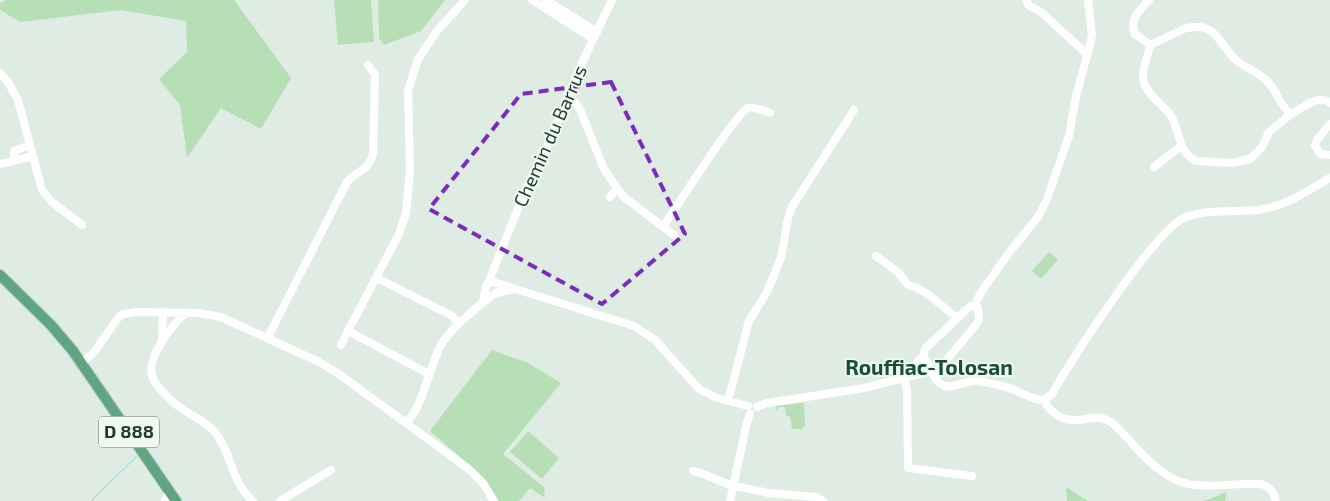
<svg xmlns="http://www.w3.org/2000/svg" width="1330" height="501" viewBox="0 0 1330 501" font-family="'Exo 2',sans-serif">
  <rect width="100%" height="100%" fill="#dfece3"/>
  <path fill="#b6dfb6" d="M6,0H234L291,78L261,129L221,108L187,158L180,105L159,79L187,52L186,21L121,10L20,22L0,10V3Z
    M334,0H371L374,42L338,45Z
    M378,0H445L421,31L384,45L379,38Z
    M1049,252L1058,260L1041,279L1032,271Z
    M492,350L528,363L561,383L503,454L544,487L545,498L530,488L519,501H498L482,476L430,431Z
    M804,403L805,426L802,429H792L790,416H786L785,407H779L776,411V406Z
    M528,431L559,458L542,479L510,452Z
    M1066,487L1088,501H1067Z
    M1227,492L1225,501H1204Z"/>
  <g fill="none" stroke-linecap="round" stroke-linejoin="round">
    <path stroke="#82d6ce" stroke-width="1" d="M91,501L139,454"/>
    <defs>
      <path id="major" d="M0,275L51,325L73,351L176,501"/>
    </defs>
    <use href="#major" stroke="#c0c9c4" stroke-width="12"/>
    <path stroke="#fff" stroke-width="8" d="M532,0L593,39
      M546,0L597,32
      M1027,0L1028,5L1041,12L1088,55
      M1149,0C1139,11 1129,19 1135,34L1150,45L1186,28C1192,27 1199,26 1205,28C1219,33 1226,52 1237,61C1247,69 1261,73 1269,83C1278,93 1279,105 1291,114C1303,109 1317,93 1330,103
      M1150,45C1148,58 1140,71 1144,83C1148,96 1164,105 1171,116C1181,132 1177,153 1197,161L1231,163L1250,159L1262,147L1269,132L1291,114
      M0,73L8,82L18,100L42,190L52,202L82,225
      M568,95L579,107L604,169L617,188
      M1330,124L1317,140L1315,145L1320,154L1330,155
      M14,160V151L30,145
      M0,164L33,156
      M1154,167L1181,146
      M610,197L617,188L624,197L674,235
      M663,227C675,209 736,113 748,108C755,106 764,111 770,113
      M876,256L898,272L908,285L917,288L929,295L957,318
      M377,278L452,316L459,323
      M488,283L528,184L545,151L579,69L612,0
      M977,300L982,291L1008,254L1038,217L1047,199L1069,136L1076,96L1091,41L1092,34L1088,0
      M483,302L486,286L488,283L493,282L634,326L655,340L699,389L717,398L748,406
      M186,313C173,324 147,356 152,375C154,384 166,396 173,402C185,413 203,419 214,431C232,452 231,483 253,501
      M268,337L347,182C357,170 369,171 373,154L375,75L368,65
      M162,339L163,312
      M341,345L348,331
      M923,358L925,349L967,309L973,305
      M82,363L95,351L118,318L123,314L137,312L199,313L221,317L245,328L319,362L339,374L470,470L483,483L494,501
      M429,374L348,331L399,234L406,213L410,171L408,91L418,59L437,31L465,0
      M918,374V361L920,359H925C932,366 931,379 942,385C951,390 966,380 976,381C989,382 1003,386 1015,390C1024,394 1035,401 1044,400L1052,394C1071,360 1155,229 1186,217C1209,209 1234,212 1258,210C1285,207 1307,191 1330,178
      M904,379L907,389L908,468L972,476
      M1044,400C1047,408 1052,412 1059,416C1080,428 1092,410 1111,422C1118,427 1124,435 1130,441C1143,456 1161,475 1181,482C1204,490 1237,482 1261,484C1270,487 1274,492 1276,501
      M728,401L749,321L767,292L781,258L788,218L792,207L854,110
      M757,407L767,403L864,388L939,369L975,326L979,320L978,308
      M406,422C422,410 430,365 441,345C449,330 476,308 490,297L496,293L511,290
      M693,471L701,473L730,485L769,493L817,497L823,501
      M165,501L169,491
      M280,501L331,470
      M730,501L747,422L750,414"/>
    <use href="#major" stroke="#5fa582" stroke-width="10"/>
  </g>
  <path fill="none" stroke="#7b2cbf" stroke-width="4" stroke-dasharray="10 6" stroke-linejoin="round" d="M611,82L685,234L602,304L429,209L521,94Z"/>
  <g text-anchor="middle" stroke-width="4" stroke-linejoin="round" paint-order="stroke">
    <rect fill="#eff8f2" stroke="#5d7568" stroke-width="1" x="99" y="416.5" width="60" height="31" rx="4"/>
    <g font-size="18" font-weight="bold" fill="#1f3d2d">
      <text x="129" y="438">D 888</text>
    </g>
    <g font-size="19" fill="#1f3d2d" stroke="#eff8f2">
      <text transform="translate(550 136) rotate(-66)" y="7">Chemin du Barrus</text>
    </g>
    <g font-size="21" font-weight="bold" fill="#195035" stroke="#eff8f2">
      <text x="929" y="375">Rouffiac-Tolosan</text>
    </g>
  </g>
</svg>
